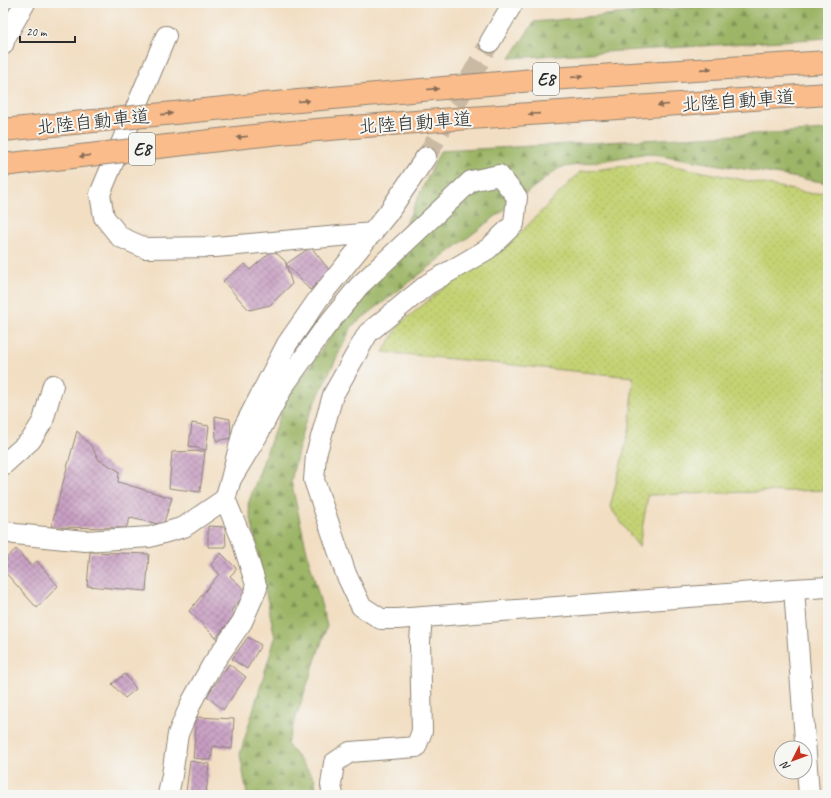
<svg xmlns="http://www.w3.org/2000/svg" width="831" height="798" viewBox="0 0 831 798" font-family="Caveat,'Klee One',sans-serif">
  <defs>
    <pattern id="grass-dots" width="8" height="8" patternUnits="userSpaceOnUse"><rect width="8" height="8" fill="#c5d375"/><path d="M2 2h.1M6 6h.1" fill="none" stroke="#a9b565" stroke-width="1.8" stroke-linecap="round"/></pattern>
    <pattern id="forest-firs" width="22" height="20" patternUnits="userSpaceOnUse"><rect width="22" height="20" fill="#9cb566"/><path d="M5 1l3.5 6h-7zM16 11l3.5 6h-7z" fill="#7f9354"/></pattern>
    <pattern id="building-cross-hatch" width="8" height="8" patternUnits="userSpaceOnUse"><rect width="8" height="8" fill="#c89ec2"/><path d="M0 0l8 8M0 8l8-8" fill="none" stroke="#a3819e"/></pattern>
  </defs>
  <rect width="100%" height="100%" fill="#f6f6f2"/>
  <filter id="ink" filterUnits="userSpaceOnUse"><feTurbulence type="fractalNoise" baseFrequency=".025" numOctaves="2"/><feDisplacementMap in="SourceGraphic" scale="8" xChannelSelector="R" yChannelSelector="G"/><feConvolveMatrix kernelMatrix="1 2 1 2 8 2 1 2 1" color-interpolation-filters="sRGB"/></filter>
  <filter id="wash" filterUnits="userSpaceOnUse"><feTurbulence type="fractalNoise" baseFrequency=".012" numOctaves="4" result="noise"/><feDisplacementMap in="SourceGraphic" scale="16" xChannelSelector="R" yChannelSelector="G"/><feGaussianBlur stdDeviation="0.9" result="paint"/><feColorMatrix in="noise" values="0 0 0 0 0 0 0 0 0 0 0 0 0 0 0 0 0 1.4 0 .05"/><feComposite in="paint" operator="in"/></filter>
  <g filter="url(#wash)">
    <rect width="100%" height="100%" fill="#f2dec2"/>
    <path fill="url(#grass-dots)" stroke="#787f50" d="M654,162L813,194L828,191V490L648,495L639,547L610,507L630,427L633,377L383,352L401,323L440,291L492,255L520,233L580,172Z"/>
    <path fill="url(#forest-firs)" stroke="#647048" d="M712,3H828V38L510,58L534,22L699,6Z
      M828,130V183L648,153L559,168L352,326L304,425L291,481L308,556L327,626L287,744L315,779L317,795H247L240,754L275,638L248,504L284,404L401,234L440,151Z"/>
    <g id="blocks">
      <path fill="url(#building-cross-hatch)" d="M311,247L330,271L310,290L286,264L292,284L270,305L249,310L223,281L245,264L250,270L273,250L285,261L286,264Z
        M215,416L230,419L231,438L216,441Z
        M192,423L209,426L206,450L189,446Z
        M77,431L92,447L99,460L119,471L118,482L172,498L163,525L130,518L126,528L51,527Z
        M205,451L200,492L169,488L172,452Z
        M208,526L225,527L226,547H208Z
        M16,549L31,566L37,561L58,586L37,608L3,570V561Z
        M90,552L149,554L146,591L87,586Z
        M221,553L237,569L230,576L247,592L231,611L235,615L216,638L189,611L219,574L211,565Z
        M248,637L261,645L247,669L232,659Z
        M229,664L246,677L223,710L207,696Z
        M125,674L136,689L125,698L112,684Z
        M197,717L234,719L232,749L213,746L211,760L193,758Z
        M190,761L209,764L206,795L186,792Z"/>
    </g>
  </g>
  <g filter="url(#ink)">
    <use href="#blocks" fill-opacity="0" stroke="#8e8476" stroke-width="1"/>
    <g fill="none" stroke-linecap="round" stroke-linejoin="round">
      <path stroke="#cabaa4" stroke-width="20" stroke-dasharray="20 10" stroke-linecap="butt" d="M426,157L490,42"/>
      <defs>
        <path id="street" d="M166,36L100,194L104,217L120,237L145,248L215,247L373,233
          M490,42L513,3
          M3,45L5,38L25,3
          M3,465L31,440L43,421L53,385
          M231,479L257,436L283,387L324,329L359,286L471,181L499,175L517,197L514,224L488,249L428,284L368,333L333,395L316,455L314,480L346,574L361,606L381,619H397L794,589L828,587
          M3,531L15,534L85,541L150,537L184,527L225,499L231,479L244,427L287,344L319,298L388,213L426,157
          M794,589L809,795
          M168,795L172,775L178,734L192,701L212,665L242,622L257,588L241,537L225,499
          M333,795L331,785L334,763L350,752L416,747L422,731L420,641L422,617"/>
        <path id="highway" d="M265,104L533,80L828,62
          M280,133L440,120L828,94"/>
      </defs>
      <use href="#street" stroke="#8e8476" stroke-width="22"/>
      <use href="#highway" stroke="#8e8476" stroke-width="24"/>
      <use href="#street" stroke="#fff" stroke-width="20"/>
      <use href="#highway" stroke="#f9bc8a" stroke-width="22"/>
      <defs>
        <path id="highway-bridge" d="M3,130L265,104
          M3,165L280,133"/>
      </defs>
      <use href="#highway-bridge" stroke="#8e8476" stroke-width="24" stroke-linecap="butt"/>
      <use href="#highway-bridge" stroke="#f9bc8a" stroke-width="22"/>
    </g>
    <defs><path id="oneway-solid" d="M-6-.8H1V-3.2L6.5 0L1 3.2V.8H-6Z"/></defs>
    <g fill="#886c56">
      <use href="#oneway-solid" transform="translate(706 69) rotate(-4)"/>
      <use href="#oneway-solid" transform="translate(577 77) rotate(-4)"/>
      <use href="#oneway-solid" transform="translate(433 89) rotate(-5)"/>
      <use href="#oneway-solid" transform="translate(304 101) rotate(-5)"/>
      <use href="#oneway-solid" transform="translate(663 105) rotate(176)"/>
      <use href="#oneway-solid" transform="translate(167 114) rotate(-6)"/>
      <use href="#oneway-solid" transform="translate(534 114) rotate(176)"/>
      <use href="#oneway-solid" transform="translate(242 137) rotate(173)"/>
      <use href="#oneway-solid" transform="translate(85 156) rotate(173)"/>
    </g>
  </g>
  <g text-anchor="middle" stroke-width="4" stroke-linejoin="round" paint-order="stroke">
    <g fill="#f6f6f2" stroke="#686867" stroke-width="1">
      <rect x="533" y="63" width="26" height="32" rx="3"/>
      <rect x="129" y="133" width="26" height="32" rx="3"/>
    </g>
    <g font-size="18" font-weight="bold" fill="#2b2b2b">
      <text x="546" y="85">E8</text>
      <text x="142" y="155">E8</text>
    </g>
    <g font-size="19" fill="#2b2b2b" stroke="#f6f6f2">
      <text transform="translate(738 100) rotate(-4)" y="7">北陸自動車道</text>
      <text transform="translate(93 121) rotate(-6)" y="7">北陸自動車道</text>
      <text transform="translate(415 122) rotate(-4)" y="7">北陸自動車道</text>
    </g>
  </g>
  <rect width="831" height="798" fill="none" stroke="#f6f6f2" stroke-width="16"/>
  <g transform="translate(793 760) rotate(228)"><circle r="19" fill="#f6f6f2" stroke="#a5a5a2"/>
  <path d="M0-3L7 15L0 10L-7 15Z" fill="#c8321e"/>
  <text y="-6" font-size="11" font-weight="bold" text-anchor="middle" fill="#2b2b2b">N</text>
  </g>
  <path d="M20 36v6h55v-6" fill="none" stroke="#2b2b2b" stroke-width="2"/>
  <text x="26" y="36" font-size="12" fill="#2b2b2b" stroke="#f6f6f2" stroke-width="3" paint-order="stroke">20 m</text>
</svg>
